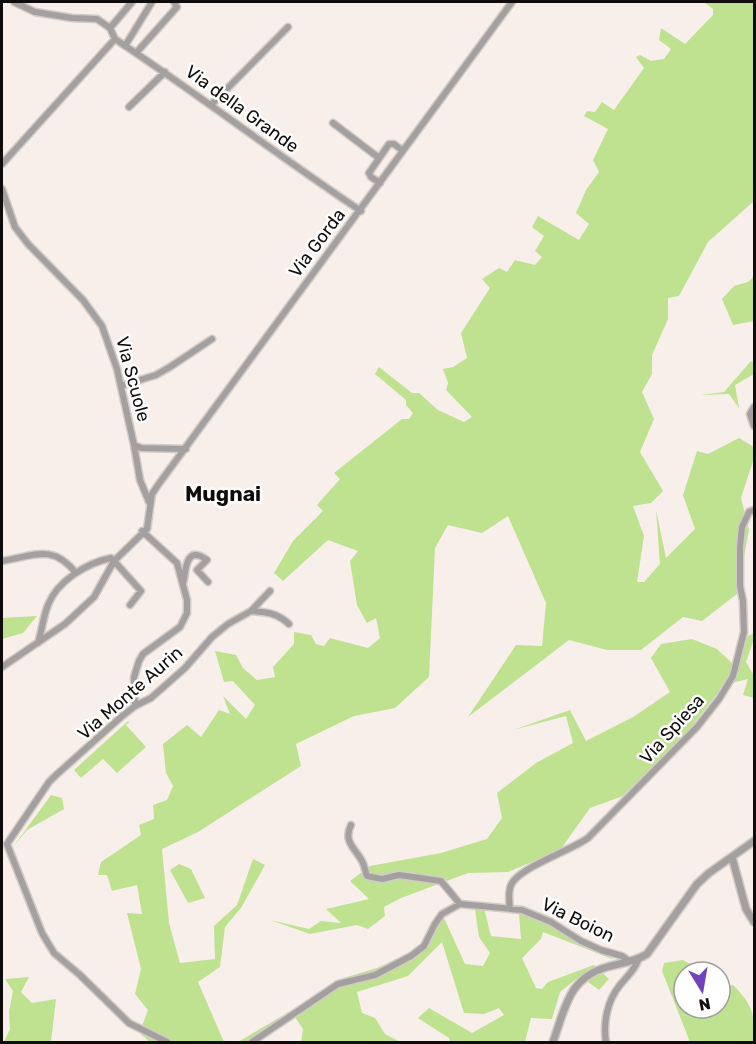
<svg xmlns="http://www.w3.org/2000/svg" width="756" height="1044" viewBox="0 0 756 1044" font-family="Rubik,sans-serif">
  <rect width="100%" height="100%" fill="#f8efea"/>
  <path fill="#bee290" d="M706,2H754V201L708,242L679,296L668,298V319L652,355V374L642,392L654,419L640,452L663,491L651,503L633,506L644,536L637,582H644L660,564L656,510L666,558L695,529L683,495L697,451L708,454L739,438L754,447V458L741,498L749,530L737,594L702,621L683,617L641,650H607L569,640L468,717L516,645L542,646L546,603L508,516L482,533L448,525L435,548L429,677L395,708L354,716L296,744L301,766L198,832L162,849L169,923L180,963L215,959L214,926L237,905L253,859L265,865L241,908L225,927L220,967L198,982L224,1042H150L106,1004L142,1026L148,1010L135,994L141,969L127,913L142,914L137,885L112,891L107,875H98L101,862L141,835L139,825L154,819L153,805L167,800L173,786L166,773L163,744L187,725L201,737L219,710L230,714L223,696L246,719L255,705L233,681L224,682L215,651L236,655L243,668L257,680L275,677L273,667L294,644V632L311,635L316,644L324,646L330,638L368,648L380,638L376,618L367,623L357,605L350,561L358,551L328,540L283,581L274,573L293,541L323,511L317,505L340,479L334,473L402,419H409L413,413L406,405V400L375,374L379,367L412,393H419L438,410L464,422L472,417L446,390L448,383L443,369L453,367L467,358L461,333L490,288L482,279L499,268L507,272L515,260L535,265L542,257L535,251L544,236L532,227L538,216L579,240L589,224L576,213L586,190L599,172L593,160L608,129L584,116L587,111L595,112L602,102L614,110L644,68L636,57L640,55L651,61L664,59L671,49L659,40L661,28L685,44L713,15V9L705,3Z
    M754,276V321L733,325L722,299L734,286L748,282Z
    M751,361L754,363V374L735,385L739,408L729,394L700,395L724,392Z
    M37,616L23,633L2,639V618Z
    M754,633V639L746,662L754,676V698L743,695L748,679L724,685L684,736L623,796L590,808L560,850L508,872L468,873L401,898L384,907L385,916L368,929L357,925L310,934L270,920L309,929L321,921L341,923L326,909L369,899L350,881L370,866L441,853L487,839L502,818L497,793L536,763L573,743L566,716L513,730L570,710L586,741L633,717L670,692L651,658L661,644L692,639L717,649L733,664L748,636Z
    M128,721L129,722L126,725L146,747L117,773L103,759L81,778L74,770Z
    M51,795L62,798L64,809L27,830L13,847Z
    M179,864L191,869L205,898L188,903L170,870Z
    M484,908L491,936L521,939L519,914L546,915L615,960L543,932L541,939L522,958L536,988L542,989L548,982L594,965L609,979L599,990L580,976L560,992L552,1019L531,1018L525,1042H450L449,1038L418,1018L429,1008L472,1033L504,1015L499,1008L484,1014L464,1013L442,942L408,976L357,992L362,1013L375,1018L385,1034L400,1042H301L303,1029L295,1017L254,1042H238L304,1003L337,980L377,968L407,954L421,945L444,918L465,964L483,966L490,953L479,937L475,910Z
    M683,960L704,972H684V1008H720V985L723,987L733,985C753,1005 755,1015 754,1042H690L662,971L664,963Z
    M29,977L21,992L32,1003L56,999L51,1042H4L10,1029L9,1012L13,991L5,979Z"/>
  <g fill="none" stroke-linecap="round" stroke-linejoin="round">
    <defs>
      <path id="minor" d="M14,2L35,12L72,18L97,19L110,28L115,39C198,94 277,155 361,211
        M110,28L132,2
        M125,46L152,2
        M136,53L177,7L174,2
        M211,105L288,27
        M129,107L165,72
        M333,123L379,158
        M2,164L115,39
        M380,183L371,177L369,173L389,144H394L403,151
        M2,189L15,227L28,244L83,300L102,326L117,369L134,445L140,480L149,502
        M121,386L156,375L170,367L212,339
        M754,407L750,414L754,426
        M134,445L141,448L186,449
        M2,561C34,556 52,543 76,573
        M183,584C186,574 184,543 207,560L197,570L208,582
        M251,611C267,612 277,613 289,624
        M38,643C42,631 43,617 48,605C57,581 87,563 111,558L114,561L141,591L130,605
        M2,667L65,624L94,597L114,561L147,529L152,494L158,485L512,2
        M135,706L134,677L139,661L143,654L180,627L187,613V600L177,563L142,531
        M351,825C343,842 355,848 362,861C365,866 365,872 367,876L382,879L399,875L441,881L460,904
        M510,909C509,901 508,892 511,885C518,868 570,851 588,838L697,727L719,699L733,676L744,632L743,601L740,586V547L742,527L749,512L754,510
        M167,1042L129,1023L80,975L54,953L42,933L7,844L49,782L55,776L121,717L135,706L151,698L185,668L212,637L228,624L251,611L270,591
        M252,1042L338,984L375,975L411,956L424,946L435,924L442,914L460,904L522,910L551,922L581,941L601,950L622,956L629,961
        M606,1042C603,1023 607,1001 620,985C628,975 635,970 639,958"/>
      <path id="tertiary" d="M732,857L746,909L754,922
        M553,1042C565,1009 568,978 607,967C620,963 635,962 647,954L697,884L709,873L754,841"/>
    </defs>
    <use href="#minor" stroke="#d3cbc6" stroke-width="9"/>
    <use href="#tertiary" stroke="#d3cbc6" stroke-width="10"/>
    <use href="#minor" stroke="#a5a0a0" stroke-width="6"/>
    <use href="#tertiary" stroke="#a5a0a0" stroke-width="7"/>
  </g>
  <g text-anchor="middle" stroke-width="5" stroke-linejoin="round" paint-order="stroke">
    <g font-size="18" fill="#0f0c0b" stroke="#fff">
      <text transform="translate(242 109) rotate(36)" y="6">Via della Grande</text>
      <text transform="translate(317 243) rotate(-53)" y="6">Via Gorda</text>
      <text transform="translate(133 379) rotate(75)" y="6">Via Scuole</text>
      <text transform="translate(130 693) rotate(-41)" y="6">Via Monte Aurin</text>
      <text transform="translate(672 729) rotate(-48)" y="6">Via Spiesa</text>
      <text transform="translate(578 920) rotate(26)" y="6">Via Boion</text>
    </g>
    <g font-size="21" font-weight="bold" fill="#0f0c0b" stroke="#fff">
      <text x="223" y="501">Mugnai</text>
    </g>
  </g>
  <rect width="756" height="1044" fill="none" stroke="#0f0c0b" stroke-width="6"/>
  <g transform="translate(702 990) rotate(169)"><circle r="28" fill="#ffffff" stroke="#9f9e9d" stroke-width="1.5"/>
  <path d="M0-4.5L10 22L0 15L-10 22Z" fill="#7343bb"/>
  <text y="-9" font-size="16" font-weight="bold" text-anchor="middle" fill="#0f0c0b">N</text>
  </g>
</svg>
